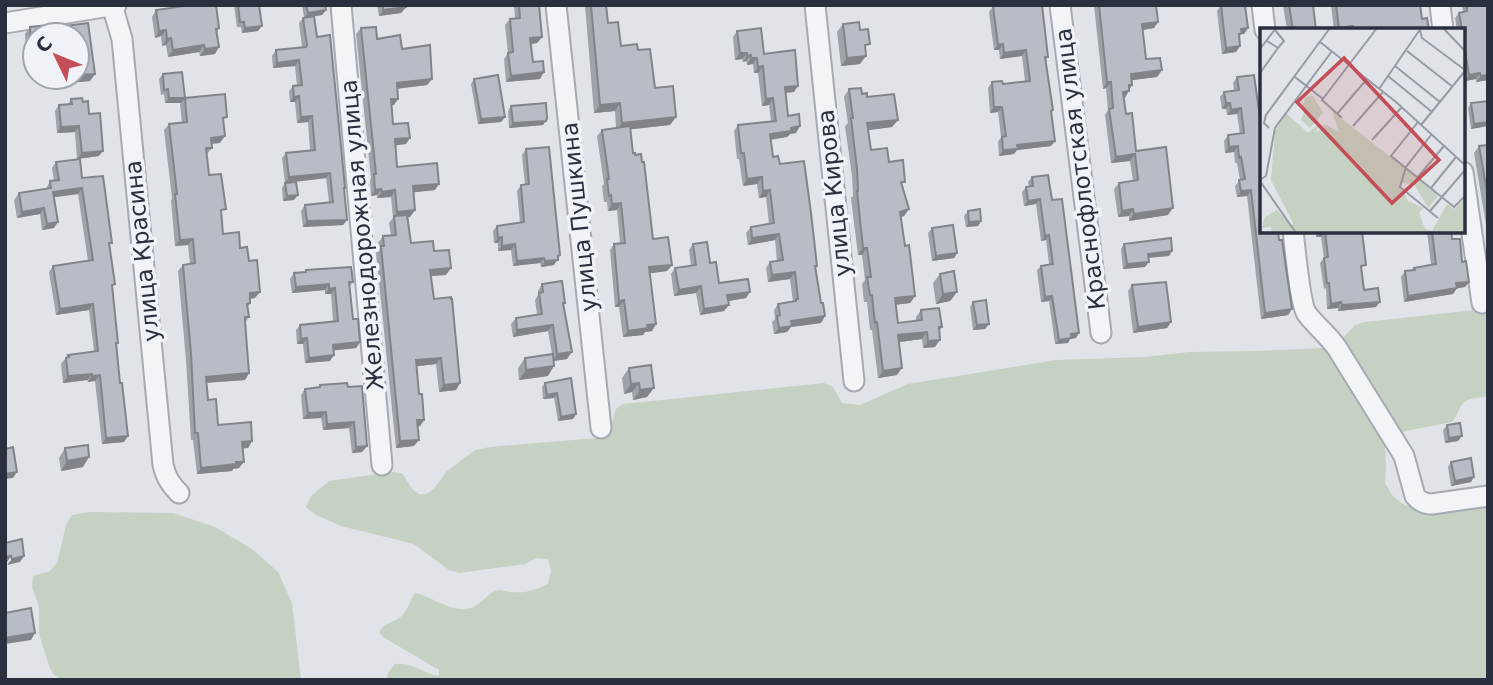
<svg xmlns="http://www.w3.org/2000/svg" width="1493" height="685" viewBox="0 0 1493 685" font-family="'DejaVu Sans',sans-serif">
  <rect width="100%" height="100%" fill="#e0e3e8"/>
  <path fill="#c5d1c2" d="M1488,307V392L1485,397C1479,398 1470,398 1466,401C1459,405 1458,416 1452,422L1406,431L1390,437L1385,447L1386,464L1385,483L1392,495L1403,504L1420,510L1488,504V680H387L388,673L395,664C414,662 421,673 439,676V670L383,637L379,632C384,622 395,623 403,615C408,609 410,600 415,593C433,597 448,611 467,609C482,607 487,591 500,590C503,590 507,592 511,592C524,594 536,590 548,584L551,571L548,559L536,558L525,564L459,573L449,570L414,544L341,526L316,515L306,507L311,496L329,481L392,472L402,473L413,490L419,494H426L434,489L446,472L454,466L475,450L490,447L597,438L609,433L616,409L623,404L824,383L833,387L842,403L860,405L908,384L1056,360L1145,357L1189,352L1258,351L1323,348L1342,339L1355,325L1365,322L1484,309Z
    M90,512L173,513L215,527L252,549L278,572L292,603L301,680H63L54,675L49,666L39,634V606L32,587L33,576L50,571L57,563L66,525L72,515Z"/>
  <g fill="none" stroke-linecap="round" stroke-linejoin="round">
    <defs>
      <path id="minor" d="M112,5L122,39L163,465C166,477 170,484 179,493
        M341,5L382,465
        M556,5L601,428
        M815,5L854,381
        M1060,5L1101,333
        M1262,5L1265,30
        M1440,5L1443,30
        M5,23L116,5
        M1463,172L1482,303
        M1293,231C1295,246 1300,305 1307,314C1316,326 1328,335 1337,348L1404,456L1415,496C1420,502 1425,504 1432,504L1488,496"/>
    </defs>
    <use href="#minor" stroke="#a6aab2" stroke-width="23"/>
    <use href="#minor" stroke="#f2f4f7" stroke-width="19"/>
  </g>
  <path fill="#9ea2a9" d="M234,5H259L258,31L242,33L241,27H237Z
    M302,5H325L326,10L322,15L314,16L345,188L344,190L347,220L343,225L303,227L301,211L305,205L329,202L326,178L285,183L282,158L286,153L310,150L308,122L297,123L295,102H290L289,91L293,86L297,85L295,66L273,68L272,56L276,50L302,47L299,23L304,17Z
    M377,5H406V7L401,13L379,16Z
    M514,5H539L542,37L537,43L531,44L533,62L540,79L506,82L504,59L508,53L505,25L510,19L515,18Z
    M585,5H606L608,23L621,46L638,50L655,88L676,117L670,125L630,129L633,153L653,239L672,265L667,271L650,273L656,324L652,331L645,332L643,335L623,337L619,307H615L610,250L614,244L620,243L617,210L608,211L607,202H604L602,186L604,184L597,136L602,130L616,128L615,111L594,113Z
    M992,5H1042L1048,57L1046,60L1055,141L1051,146L1017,150L1014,154L999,156L998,142L1001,137L998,112L990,113L988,88L992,82L1003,84L1025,81L1022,56L1000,59L999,50H994L989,12L992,8Z
    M1094,5H1156L1158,22L1154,28L1142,30L1146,59L1162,70L1157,77L1131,80L1129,89L1124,98L1126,114L1136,151L1168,215L1129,221V216L1118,217L1114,189L1119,183L1133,181L1130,161L1111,163L1105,115L1108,110L1106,88L1103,89Z
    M1221,5L1248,28L1244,34H1241L1239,37L1240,46L1236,52L1222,54L1217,11Z
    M1283,5H1313L1316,30H1287Z
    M1331,5H1420L1422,19L1429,30H1334Z
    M1462,5H1488V80L1476,82V79L1465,81L1463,70V30H1457L1455,18L1459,13L1463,12Z
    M156,10L219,28L217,32L215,54L200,56L199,52L168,57L166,45L162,46L161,36L155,38L152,17Z
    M88,23L95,74L90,81L44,85L43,77H77V35H35V49L26,50L25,34L30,27L48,25V28Z
    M843,24L860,30L865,51L860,64L841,66L837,32Z
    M361,28L377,39L402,49L432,79L427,85L397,89L394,105H391L393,124L406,144L395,145L397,167L435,190L413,192L415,210L410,217H408L411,243L434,251L446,275L431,276L434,299L460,383L456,390L439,392L436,364L417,366L419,394L424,420L420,426L418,427L414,446L396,448L376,253L379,249L378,243L383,236L391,235L389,223L393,218L391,197L377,198V195L371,196L370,181L371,178L356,34Z
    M737,31L764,54L794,92L785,93L788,116L796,133L790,134L787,137L771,140L773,157L780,164L817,266L816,268L821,303L825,316L821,323L791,327L787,332L774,334L772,322L775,319L774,310L778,304L793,302L790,279L768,282L766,268L770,262L777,261L775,240L748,245L746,233L751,227L769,224L766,197L759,198L757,184L743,186L739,159H737L734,131L738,125L771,121L769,105L762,106L758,73H754L753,64L747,65L746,61L743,62L742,59L735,60L733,37Z
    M163,74L185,98L223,123L220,143L211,144L212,148L207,154L209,175L222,215L223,234L240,248L249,261L255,298L250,299V303L248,307L249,317L245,323L249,373L245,380L206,383L208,400L218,425L252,441L248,448H243L239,468L233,469L232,471L197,474L193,440H191L186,360L178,271L183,265L190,264L188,245L175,246L171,201L172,198L164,130L169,124L182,123L180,104L181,103H165L164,94L161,95L159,79Z
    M1237,77L1262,231L1292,309L1288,315L1261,319L1247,196L1237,197L1235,186L1240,180L1237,163H1235L1234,152L1225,153L1224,141L1228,135L1240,134L1237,114L1227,115L1226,109H1222L1220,97L1224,92L1234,90L1233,83Z
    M474,79L505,117L501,122L478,124L471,84Z
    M849,89L867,97L898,120L892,127L868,130L871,150L889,162L902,186L909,209L904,216L901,217L905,246L915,296L910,303L896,305L898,323L916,321V317L921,310L942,327L939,331L935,347L923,348L922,339L899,342L897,375L878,378L872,330H870L867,302H864L862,284L865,280L862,255H858L851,198L853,196L852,176L845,126L848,123L844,97Z
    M71,99L83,102L89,114L99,156L77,159L75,132L57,133L55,111L59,105L68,104Z
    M1471,103L1488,126L1471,129L1468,108Z
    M511,106L543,125L509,128L508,111Z
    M1488,145V237L1474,153L1479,146Z
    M526,149L560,255L554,265L541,267L540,263L513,266L511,250L498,251V243H494L493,231L497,226L520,223L517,191L521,185H525L522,155Z
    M56,162L82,178L110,246L124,442L102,444L95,381L88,382L87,380L63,383L61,364L68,355L94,351L89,310L56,315L49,272L53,266L88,261L78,194L54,197V228L42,230L40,214L17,218L14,200L19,193L46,189L50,181H54L52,168Z
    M1032,177L1052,200L1076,338L1070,339L1068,343L1055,344L1049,301L1041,302L1037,270L1041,266L1049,264L1046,240L1041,241L1036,204L1024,206L1022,192L1026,187H1029L1028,182Z
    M285,183L294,200L283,201L282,188Z
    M968,211L981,221L978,226L966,227L964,216Z
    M932,228L957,253L954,258L932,261L928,233Z
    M1316,231H1362L1361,271L1364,290L1376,307L1338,311V308L1327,309L1326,288L1324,289L1320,263L1324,258L1321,237H1316Z
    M1427,231H1451L1452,239L1462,262L1469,282L1465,287L1457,288L1453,294L1404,302L1401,277L1405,271L1413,270L1414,268L1431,265Z
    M693,244L710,263L719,283L746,298L728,301L724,311L700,315L696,293L674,296L671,274L675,268L691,266L689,250Z
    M1124,244L1169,256L1148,258L1145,267L1123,269L1121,249Z
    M306,270L353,282L350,286L353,319L360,342L356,348L333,350L330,361L305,363L303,344H297L296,330L300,325L333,321L331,294H325V290L292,293L290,279L294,273L305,272Z
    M940,274L957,292L950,301L936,304L933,283Z
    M542,284L565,303L564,305L567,359L554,361L548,376L519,380L518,368L525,358L552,354L548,331L513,337L511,324L516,318L537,314L535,300L538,295V291Z
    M1132,285L1171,322L1167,328L1133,333L1128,291Z
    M973,302L989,324L985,329L973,330L970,307Z
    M629,368L647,397L633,400L632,392L624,394L622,378Z
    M571,378L576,414L573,419L558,421L554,398L543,399L542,387L545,383Z
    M320,385L348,387L367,446L362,452L352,453L349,428L323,430L321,418L303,419L301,395L305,389L319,387Z
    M1447,425L1462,436L1458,441L1445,443L1443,430Z
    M65,448L83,467L61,471L59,458Z
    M1451,462L1471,482L1451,486L1448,467Z"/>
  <path fill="#818489" d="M406,7L401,13L379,16L383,10Z
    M326,10L322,15L304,18L308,13Z
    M1158,22L1154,28L1137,31L1142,24Z
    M262,26L258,31L242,33L245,28Z
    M1353,26L1350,30H1337L1339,28Z
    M1248,28L1244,34H1241L1238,39L1241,29Z
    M166,30L161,36L155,38L159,31Z
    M542,37L537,43L526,45L530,38Z
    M171,38L166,45L162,46L167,39Z
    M31,43H35V49L26,50Z
    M1003,44L999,50H994L998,45Z
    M204,45L199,52L168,57L173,50Z
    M1240,46L1236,52L1222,54L1226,48Z
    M219,47L215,54L200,56L205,49Z
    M1026,50L1022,56L1000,59L1004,53Z
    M740,53H747L742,59L735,60Z
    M751,55L746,61L743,62L747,56Z
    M866,56L860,64L841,66L847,58Z
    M751,58H757L753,64L747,65Z
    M299,60L295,66L273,68L277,63Z
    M763,66L758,73H754L758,67Z
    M1162,70L1157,77L1126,81L1131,74Z
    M544,72L540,79L506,82L511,76Z
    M1480,73L1476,79L1465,81L1469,75Z
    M95,74L90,81L44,85L49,78L77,77V75Z
    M1488,75V80L1476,82L1481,76Z
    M432,79L427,85L392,89L397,83Z
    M1107,82H1111L1106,88L1103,89Z
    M1129,85H1132L1125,98H1119Z
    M798,86L794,92L780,93L785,87Z
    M299,96L295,102H290L294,97Z
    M169,98H185L181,103H165Z
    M773,98L769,105L762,106L766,99Z
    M391,99H398L394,105L386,106Z
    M620,103L615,111L594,113L600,105Z
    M1226,103H1230L1226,109H1222Z
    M994,107H1002L998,112L990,113Z
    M1241,108L1237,114L1227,115L1231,110Z
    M312,116L308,122L297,123L301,117Z
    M505,117L501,122L478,124L481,119Z
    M676,117L670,125L616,131L622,123Z
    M898,120L892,127L862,131L867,123Z
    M546,121L543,125L509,128L513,123Z
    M1488,122V126L1471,129L1474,124Z
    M79,126L75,132L57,133L61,127Z
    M800,126L796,133L790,134L787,137L766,140L770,134L791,128Z
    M225,136L220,143L206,144L211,138Z
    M410,138L406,144L390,146L395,139Z
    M1055,141L1051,146L1017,150L1014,154L999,156L1003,150L1017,145Z
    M1238,146L1234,152L1225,153L1229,147Z
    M103,151L99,156L77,159L82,153Z
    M1135,154L1130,161L1111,163L1116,157Z
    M330,173L326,178L285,183L289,177Z
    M762,177L757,184L743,186L747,179Z
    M439,184L435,190L408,193L413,186Z
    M82,188L78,194L49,198L53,192Z
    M381,189L377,195L371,196L375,190Z
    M395,190L391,197L377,198L382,192Z
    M770,190L766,197L759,198L763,191Z
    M1251,190L1247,196L1237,197L1241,191Z
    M298,195L294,200L283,201L287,196Z
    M1040,199L1036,204L1024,206L1028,201Z
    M621,203L617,210L608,211L612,204Z
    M44,208L40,214L17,218L22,212Z
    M1173,208L1168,215L1129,221L1134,214Z
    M909,209L904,216L895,219L900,212Z
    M1133,209L1129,216L1118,217L1122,211Z
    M415,210L410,217L394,218L397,212Z
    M347,220L343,225L303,227L307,221Z
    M981,221L978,226L966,227L969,222Z
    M58,222L54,228L42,230L47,224Z
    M1325,231L1321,237H1316L1320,232Z
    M779,234L775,240L748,245L752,238Z
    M1049,235L1046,240L1041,241L1045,236Z
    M502,237L498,243H494L498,238Z
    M193,239L188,245L175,246L180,240Z
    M515,244L511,250L498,251L502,246Z
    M863,248H867L862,255H858Z
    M1172,251L1169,256L1144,258L1148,254Z
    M957,253L954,258L932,261L936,256Z
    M560,255L554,265L541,267L545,261Z
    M544,258L540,263L513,266L517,261Z
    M1149,262L1145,267L1123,269L1127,264Z
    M672,265L667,271L645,274L649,267Z
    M451,268L446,275L426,276L430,270Z
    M795,272L790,279L768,282L772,275Z
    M1469,282L1465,287L1452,289L1456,283Z
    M329,284L325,290L292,293L296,287Z
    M701,286L696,293L674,296L679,290Z
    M335,288L331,294H325L329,289Z
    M1457,288L1453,294L1404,302L1408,296Z
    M260,292L255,298L245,299L250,293Z
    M750,292L746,298L723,302L727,295Z
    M957,292L950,301L936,304L943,294Z
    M915,296L910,303L890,305L895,298Z
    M1052,296L1049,301L1041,302L1045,297Z
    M624,300L619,307H615L619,301Z
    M1341,302L1338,308L1327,309L1331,304Z
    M1380,302L1376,307L1338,311L1342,305Z
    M93,304L89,310L56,315L60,309Z
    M729,305L724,311L700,315L704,309Z
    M1292,309L1288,315L1261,319L1265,313Z
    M825,316L821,323L791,327L787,332L774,334L779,328L791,321Z
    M1171,322L1167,328L1133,333L1138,327Z
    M656,324L652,331L645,332L643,335L623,337L628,331Z
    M989,324L985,329L973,330L977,325Z
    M553,325L548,331L513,337L517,330Z
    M927,332L922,339L893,343L898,335Z
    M1079,333L1076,338L1070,339L1068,343L1055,344L1059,340L1071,334Z
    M307,338L303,344H297L301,339Z
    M940,340L935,347L923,348L928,341Z
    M360,342L356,348L329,351L333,345Z
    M572,352L567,359L553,361L557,354Z
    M334,355L330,361L305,363L309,358Z
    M441,358L436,364L411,367L416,360Z
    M554,366L548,376L519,380L526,370Z
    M902,368L897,375L878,378L883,371Z
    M249,373L245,380L201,383L206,377Z
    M92,374L87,380L63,383L68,376Z
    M100,375L95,381L88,382L92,376Z
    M460,383L456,390L439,392L444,385Z
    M639,383L632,392L624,394L631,384Z
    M654,388L647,397L633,400L640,390Z
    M557,393L554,398L543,399L547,395Z
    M326,412L321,418L303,419L308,413Z
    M576,414L573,419L558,421L561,417Z
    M417,420H424L420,426L412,427Z
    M354,422L349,428L323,430L327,424Z
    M128,436L124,442L102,444L106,438Z
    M1462,436L1458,441L1445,443L1449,438Z
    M419,440L414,446L396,448L400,441Z
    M252,441L248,448L238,449L242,442Z
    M367,446L362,452L352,453L356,447Z
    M89,457L83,467L61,471L67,461Z
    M236,462H244L239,468L233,469L232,471L197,474L201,468Z
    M17,472L13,478L5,479V474Z
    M1474,477L1471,482L1451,486L1455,481Z
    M11,556L7,562H5V557Z
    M24,556L20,562L7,565L12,559Z
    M35,633L31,640L5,644V638Z"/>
  <path fill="#b8bcc4" stroke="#818489" stroke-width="2" d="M191,5H216L219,28L216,29L219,47L205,49L204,45L173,50L171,38L167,39L166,30L159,31L156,10Z
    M238,5H259L262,26L245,28L244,22H240Z
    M306,5H325L326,10L308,13Z
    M383,5H406V7L383,10Z
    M519,5H539L542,37L530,38L533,62L543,61L544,72L511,76L508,53L513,52L510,19L520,18Z
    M591,5H606L608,23L618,22L621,46L637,44L638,50L650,49L655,88L673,86L676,117L622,123L620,103L600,105Z
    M996,5H1042L1048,57H1045L1053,110L1051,111L1055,141L1017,145L1018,149L1003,150L1002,137L1006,136L1002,107H994L992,82L1002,81L1003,84L1030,81L1026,50L1004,53L1003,44L998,45L993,6Z
    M1099,5H1156L1158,22L1142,24L1146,59L1160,58L1162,70L1131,74L1132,85H1129V91L1123,92L1126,114L1132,113L1136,151L1166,147L1173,208L1134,214L1133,209L1122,211L1119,183L1138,180L1135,154L1116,157L1109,109L1113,108L1111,82H1107Z
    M1221,5H1245L1248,28L1241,29L1242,33L1239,34L1240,46L1226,48Z
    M1289,5H1313L1316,30H1293Z
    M1336,5H1420L1422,19L1427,18L1429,30H1353V26L1339,28Z
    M1467,5H1488V75L1481,76L1480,73L1469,75L1463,38V30H1462L1459,13L1467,11Z
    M314,16L317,37L330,35L345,188H344L347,220L307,221L305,205L333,202L330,173L289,177L286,153L315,150L312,116L301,117L299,96L294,97L293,86L302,85L299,60L277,63L276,50L306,47L307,45L303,18Z
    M859,22L860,30L868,29L870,44L865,45L866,56L847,58L843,24Z
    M88,23L95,74L77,75V35H35V43H31L30,27L48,25V28Z
    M376,27L377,39L400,35L402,49L430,45L432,79L397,83L398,99H391L393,124L408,123L410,138L395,139L397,167L437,163L439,184L413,186L415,210L397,212L395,190L382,192L381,189L375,190L374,174H376L361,28Z
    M761,28L764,54L795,50L798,86L785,87L788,116L799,114L800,126L791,128V131L770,134L773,157L778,156L780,164L804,161L811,213L817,266H815L821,303H823L825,316L791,321L792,326L779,328L777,316L780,315L778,304L796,301V299H798L795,272L772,275L770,262L783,260L779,234L752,238L751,227L774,223L770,190L763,191L762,177L747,179L744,153H741L738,125L776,121L773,98L766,99L763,66L758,67L757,58H751V55L747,56V53H740L737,31Z
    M182,72L185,98H169L168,89L164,90L163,74Z
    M498,75L505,117L481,119L474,79Z
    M1254,75L1262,132V231H1278L1279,240H1282L1292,309L1265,313L1251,190L1241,191L1239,180L1245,179L1241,157L1239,158L1238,146L1229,147L1228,135L1244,133L1241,108L1231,110L1230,103H1226L1224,92L1239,90L1237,77Z
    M861,88L862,94L867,93V97L894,94L898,120L867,123L871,150L887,148L889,162L903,160L905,182H901L909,209L900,212L905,246L909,245L915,296L895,298L898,323L922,320L921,310L939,308L942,327H939L940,340L928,341L927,332L898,335L902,368L883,371L877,322L875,323L872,295H870L867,277H871L867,248H863L857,191H858L857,169L851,118H853L849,89Z
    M225,94L227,117L223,118L225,136L211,138L212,148H206L209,175L221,174L226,209L221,210L223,234L239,232L240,248L247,247L249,261L257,260L260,292L250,293V303L247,304L249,317H245V321L249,373L206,377L208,400L216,399L218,425L251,422L252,441L242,442L244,462H236V464L201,468L198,433H195L191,353L183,265L195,263L193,239L180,240L175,194H177L169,124L187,122L185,98Z
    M82,98L83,102L88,101L89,114L100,113L103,151L82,153L79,126L61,127L59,105L72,104L71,99Z
    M1488,101V122L1474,124L1471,103Z
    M546,103L547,118L546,121L513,123L511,106Z
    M630,126L633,153H635V155L641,154L642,162H644L653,239L668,237L672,265L649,267L656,324L647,325L648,328L628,331L624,300L619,301L614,244L625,243L621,203L612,204L611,195L609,196L607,179H609L602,130Z
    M1488,145V198L1479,146Z
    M549,147L560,255L558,256V260L545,261L544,258L517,261L515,244L502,246V237L498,238L497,226L524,222L521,185L529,184L526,149Z
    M80,159L82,178L103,176L112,243H109L115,284L112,285L118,343H116L120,383H122L128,436L106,438L100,375L92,376V374L68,376L66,358L69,357L68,355L98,351L93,304L60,309L53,266L93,260L82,188L53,192L58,222L47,224L44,208L22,212L19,193L51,188L50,181L59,180L56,162Z
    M1048,175L1052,200L1062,199L1079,333L1071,334V338L1059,340L1052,296L1045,297L1041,266L1053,264L1049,235L1045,236L1040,199L1028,201L1026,187L1033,186L1032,177Z
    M296,182L298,195L287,196L285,183Z
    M980,209L981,221L969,222L968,211Z
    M407,215L411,243L433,241L434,251L449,250L451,268L430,270L434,299L451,297V299H452L460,383L444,385L441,358L416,360L419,394H422L424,420H417L419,440L400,441L381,246H384L383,236L396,235L394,216Z
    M953,225L957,253L936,256L932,228Z
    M1320,231H1362L1366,265L1361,266L1364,290L1378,288L1380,302L1342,305L1341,302L1331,304L1329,283H1327L1324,258L1328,257L1325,231Z
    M1432,231H1451L1452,239H1460L1462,262L1466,261L1469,282L1456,283L1457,288L1408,296L1405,271L1415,270L1414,268L1436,264Z
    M1171,238L1172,251L1148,254L1149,262L1127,264L1124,244Z
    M707,242L710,263L716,262L719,283L748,279L750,292L727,295L729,305L704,309L701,286L679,290L675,268L696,265L693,244Z
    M351,267L353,282H349L353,319H358L360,342L333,345L334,355L309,358L307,338L301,339L300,325L338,321L335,288L329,289V284L296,287L294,273L306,272V270Z
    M954,271L957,292L943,294L940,274Z
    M562,281L565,303H563L572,352L557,354L553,325L517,330L516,318L542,314L539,293L543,292L542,284Z
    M1166,282L1171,322L1138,327L1132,285Z
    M986,300L989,324L977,325L973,302Z
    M553,354L554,366L526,370L525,358Z
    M651,365L654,388L640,390L639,383L631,384L629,368Z
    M571,378L576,414L561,417L557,393L547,395L545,383Z
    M347,383L348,387L362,386L367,446L356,447L354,422L327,424L326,412L308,413L305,389L320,387V385Z
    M1460,423L1462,436L1449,438L1447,425Z
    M88,445L89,457L67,461L65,448Z
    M5,446L6,449L13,447L17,472L5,474Z
    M1471,458L1474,477L1455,481L1451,462Z
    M22,539L24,556L12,559L11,556L5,557V543Z
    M31,608L35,633L5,638V613Z"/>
  <g text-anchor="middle" stroke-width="7" stroke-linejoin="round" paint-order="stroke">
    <g font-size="23" fill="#2a303e" stroke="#eff2f6">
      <text transform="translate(1080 169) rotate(-97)" y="8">Краснофлотская улица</text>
      <text transform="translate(834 193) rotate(-96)" y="8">улица Кирова</text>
      <text transform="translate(579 217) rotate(-96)" y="8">улица Пушкина</text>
      <text transform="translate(362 235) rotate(-95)" y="8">Железнодорожная улица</text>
      <text transform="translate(142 251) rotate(-96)" y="8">улица Красина</text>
    </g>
  </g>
  <g transform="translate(1260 28)">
    <rect width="205" height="205" fill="#e0e3e8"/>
    <path d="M53,68L63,85L50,100L41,92L44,84L41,81L46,69ZM72,83L179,167L168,180L154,156L139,155L148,173L163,180L159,185L165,201L172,203L187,176L194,181L204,172L205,205H12L11,199L2,200L5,189L17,182L31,198L33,195L11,152L15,104L26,85L48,105L59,96L56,105L65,96L79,104Z" fill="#c5d1c2"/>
    <path fill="none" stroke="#979ba4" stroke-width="2" d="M183,0L205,23M160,2L162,10L205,42M7,13L18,20L24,13L15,2M60,14L136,74L205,137M0,21L16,0M147,23L193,59M135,38L180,74M0,45L18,20M128,48L172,84M35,49L63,71M119,61L161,0M77,86L107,51M82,90L62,72L117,0M158,94L131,128L194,179L205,168M161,97L205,43M93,98L123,64M9,100L4,95L6,87L70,0M171,107L146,139L140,159L178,190M112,112L142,79M157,150L184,118M0,152L6,148L15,100L72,23M0,153L36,205M171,160L196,129M170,183L205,142"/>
    <path fill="#c44e58" fill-opacity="0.15" stroke="#c44e58" stroke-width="3.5" d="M84,30L179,132L132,175L37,74Z"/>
    <rect width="205" height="205" fill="none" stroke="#2a303e" stroke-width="3.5"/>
  </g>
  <rect width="1493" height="685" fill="none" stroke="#2a303e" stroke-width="14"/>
  <g transform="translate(56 56) rotate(313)"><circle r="33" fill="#eff2f6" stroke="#a0a4ac" stroke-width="2"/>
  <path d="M0-5L12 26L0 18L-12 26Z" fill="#c44e58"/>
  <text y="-10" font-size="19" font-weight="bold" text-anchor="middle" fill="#2a303e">С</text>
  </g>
</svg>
